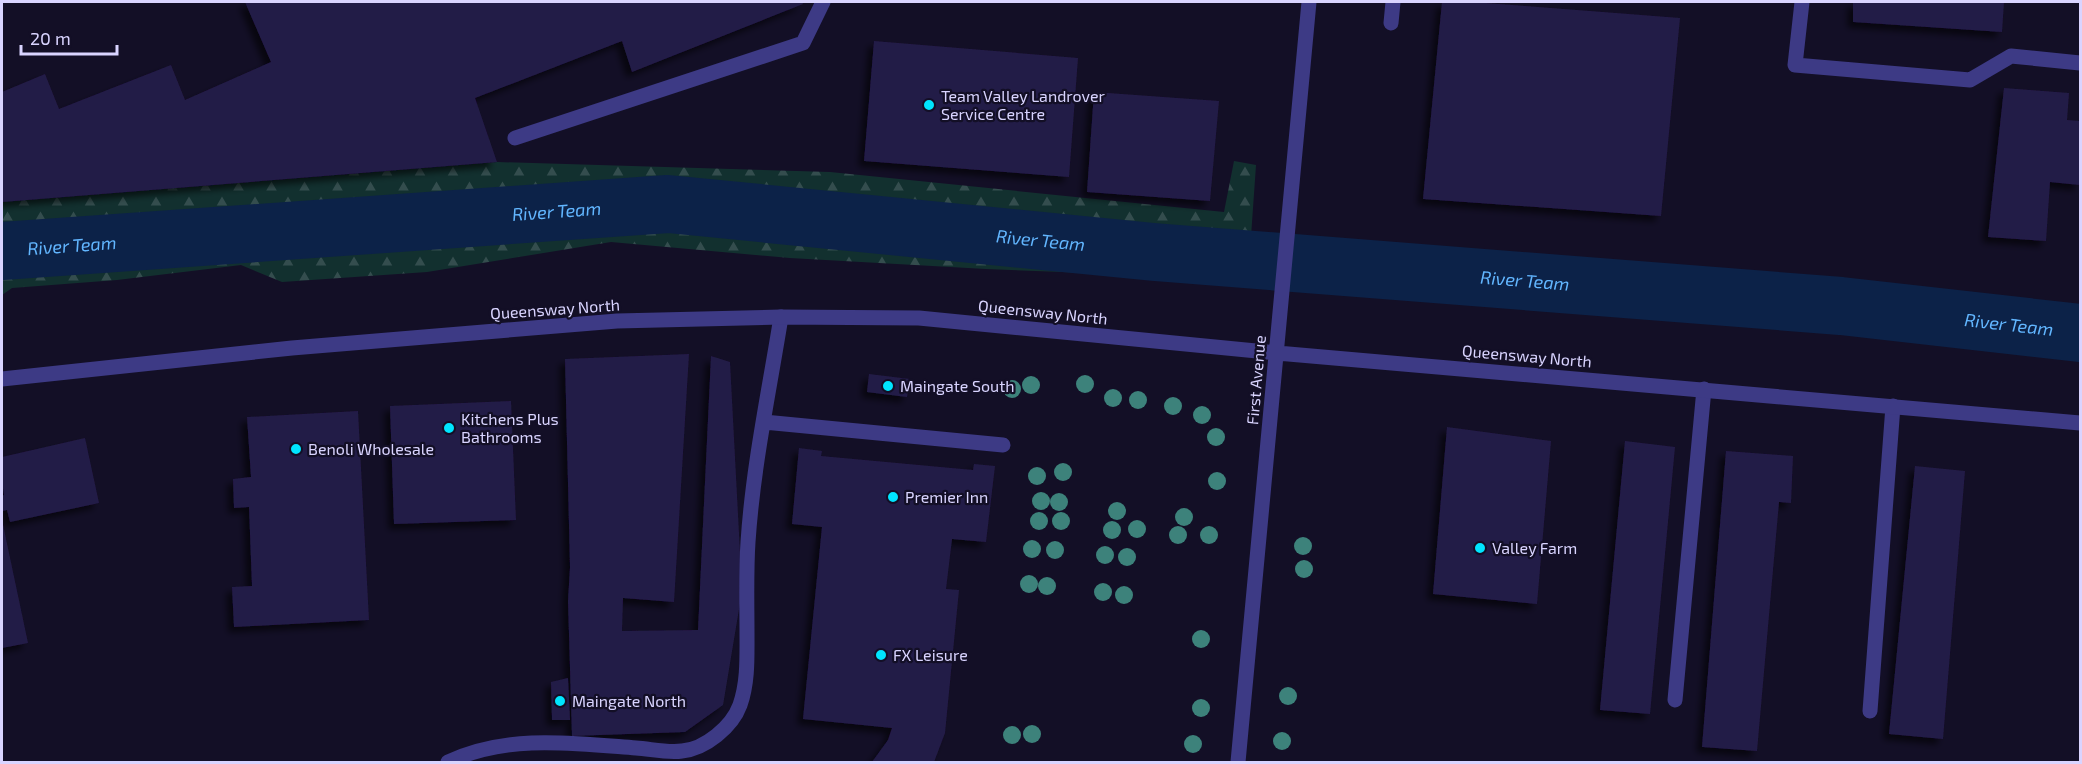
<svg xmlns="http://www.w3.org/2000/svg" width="2082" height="764" viewBox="0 0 2082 764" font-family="'Exo 2',sans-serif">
  <defs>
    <pattern id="forest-firs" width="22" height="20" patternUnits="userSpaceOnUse" patternTransform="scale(1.5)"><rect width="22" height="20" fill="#12302f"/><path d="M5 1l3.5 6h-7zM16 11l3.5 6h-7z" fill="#344d4e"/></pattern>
    <filter id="shadow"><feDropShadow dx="-5.5" dy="5.5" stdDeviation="3" flood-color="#0009"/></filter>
  </defs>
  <rect width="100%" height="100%" fill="#130f26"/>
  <path fill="url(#forest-firs)" d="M1234,161L1256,165L1248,279L986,269L790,258L611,242L427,272L282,282L241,265L117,280L12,288L2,295V202L497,162L830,172L1224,212Z"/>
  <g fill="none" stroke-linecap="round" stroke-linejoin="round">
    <path stroke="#0c2248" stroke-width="58" id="s1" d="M2,251L668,204L1154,252L1841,306L2080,333"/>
  </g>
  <path fill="#241b47" filter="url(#shadow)" d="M245,2H802L803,4L632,72L622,41L475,98L497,162L2,202V92L45,74L59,109L171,65L185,100L271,62Z
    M1442,2H1473L1680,18L1661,216L1423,199Z
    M1853,2H2004L2002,32L1853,22Z
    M874,41L1078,58L1069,177L864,161Z
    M2004,88L2069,93L2067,120L2080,121V185L2050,182L2046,241L1988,237Z
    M1094,92L1219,101L1210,201L1087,192Z
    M689,354L674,602L623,598L622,631L698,630L711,356L730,362L742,591L723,705L685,732L572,736L568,601L570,567L565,359Z
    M869,374L910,379L907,397L867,392Z
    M511,401L516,520L394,524L390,406Z
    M358,411L369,620L234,627L232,587L252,586L249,507L234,508L233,479L251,477L247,417Z
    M1447,427L1551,441L1537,604L1433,594Z
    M85,438L99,503L10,522L7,510L2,511V496L4,495L2,481V457Z
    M1625,441L1675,447L1650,714L1600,710Z
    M799,448L822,451L821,456L973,470L974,464L995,466L986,542L952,539L946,589L959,590L945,733L934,762H872L888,740L892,728L803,719L822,527L792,524Z
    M1726,451L1793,456L1791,503L1779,502L1757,751L1702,747Z
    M1915,466L1965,471L1943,739L1889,734Z
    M2,520L28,643L2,648Z
    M568,678L570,720H552L551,682Z"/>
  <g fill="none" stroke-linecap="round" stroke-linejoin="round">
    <path stroke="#3d3a85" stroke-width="15" d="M1802,2L1795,65L1970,80L2011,56L2080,63
      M1391,23L1393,2
      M515,138L803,43L823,2
      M764,422L1003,445
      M1675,700L1704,389
      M1870,711L1893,406
      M448,762C507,734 573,743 636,748C651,749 667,753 682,751C705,749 732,727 740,705C748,682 747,658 747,633C747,603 746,572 748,542C753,466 769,392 781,317"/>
    <path stroke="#3d3a85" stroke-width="15" d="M2,379L292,348L617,321L781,317L919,318L1277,353L2080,423
      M1238,762L1309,2"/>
  </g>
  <g fill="#3d827b">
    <circle cx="1085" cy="384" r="9"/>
    <circle cx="1031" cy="385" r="9"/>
    <circle cx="1012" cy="389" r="9"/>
    <circle cx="1113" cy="398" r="9"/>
    <circle cx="1138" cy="400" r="9"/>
    <circle cx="1173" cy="406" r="9"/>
    <circle cx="1202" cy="415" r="9"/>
    <circle cx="1216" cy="437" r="9"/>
    <circle cx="1063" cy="472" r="9"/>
    <circle cx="1037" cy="476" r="9"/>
    <circle cx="1217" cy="481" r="9"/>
    <circle cx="1041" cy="501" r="9"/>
    <circle cx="1059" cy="502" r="9"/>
    <circle cx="1117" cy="511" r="9"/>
    <circle cx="1184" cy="517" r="9"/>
    <circle cx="1039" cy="521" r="9"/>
    <circle cx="1061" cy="521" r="9"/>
    <circle cx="1137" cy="529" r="9"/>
    <circle cx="1112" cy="530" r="9"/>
    <circle cx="1178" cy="535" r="9"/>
    <circle cx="1209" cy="535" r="9"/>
    <circle cx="1303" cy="546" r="9"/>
    <circle cx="1032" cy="549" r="9"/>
    <circle cx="1055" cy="550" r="9"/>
    <circle cx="1105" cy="555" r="9"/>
    <circle cx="1127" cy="557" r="9"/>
    <circle cx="1304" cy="569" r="9"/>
    <circle cx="1029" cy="584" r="9"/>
    <circle cx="1047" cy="586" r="9"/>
    <circle cx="1103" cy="592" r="9"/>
    <circle cx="1124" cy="595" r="9"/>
    <circle cx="1201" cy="639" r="9"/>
    <circle cx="1288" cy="696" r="9"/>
    <circle cx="1201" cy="708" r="9"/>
    <circle cx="1032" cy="734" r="9"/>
    <circle cx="1012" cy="735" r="9"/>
    <circle cx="1282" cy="741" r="9"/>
    <circle cx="1193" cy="744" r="9"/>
  </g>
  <g fill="#00e5ff" stroke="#130f26" stroke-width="2">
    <circle cx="929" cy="105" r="6"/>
    <circle cx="888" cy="386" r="6"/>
    <circle cx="449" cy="428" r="6"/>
    <circle cx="296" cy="449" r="6"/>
    <circle cx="893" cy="497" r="6"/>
    <circle cx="1480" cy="548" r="6"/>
    <circle cx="881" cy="655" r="6"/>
    <circle cx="560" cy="701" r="6"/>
  </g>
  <g text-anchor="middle" stroke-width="4.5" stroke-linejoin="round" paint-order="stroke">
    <g font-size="16" fill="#d9d4ff" stroke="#130f26" text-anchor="start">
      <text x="941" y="102">Team Valley Landrover<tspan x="941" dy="18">Service Centre</tspan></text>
      <text x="900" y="392">Maingate South</text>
      <text x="461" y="425">Kitchens Plus<tspan x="461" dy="18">Bathrooms</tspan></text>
      <text x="308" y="455">Benoli Wholesale</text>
      <text x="905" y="503">Premier Inn</text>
      <text x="1492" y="554">Valley Farm</text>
      <text x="893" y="661">FX Leisure</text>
      <text x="572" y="707">Maingate North</text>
    </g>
    <g font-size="16" fill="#d9d4ff" stroke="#130f26">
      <text transform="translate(555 309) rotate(-4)" y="6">Queensway North</text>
      <text transform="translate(1043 312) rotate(6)" y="6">Queensway North</text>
      <text transform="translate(1527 356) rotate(5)" y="6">Queensway North</text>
      <text transform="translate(1256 380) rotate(-85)" y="6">First Avenue</text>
    </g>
    <g font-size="18" font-style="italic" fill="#62b6ff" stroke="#130f26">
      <text dy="6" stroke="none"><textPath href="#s1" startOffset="556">River Team</textPath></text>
      <text dy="6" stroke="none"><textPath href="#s1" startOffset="1042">River Team</textPath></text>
      <text dy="6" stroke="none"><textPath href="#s1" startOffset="70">River Team</textPath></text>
      <text dy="6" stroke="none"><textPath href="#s1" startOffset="1528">River Team</textPath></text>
      <text dy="6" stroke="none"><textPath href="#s1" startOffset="2014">River Team</textPath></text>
    </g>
  </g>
  <rect width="2082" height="764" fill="none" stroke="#d9d4ff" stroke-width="6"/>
  <path d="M21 45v9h96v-9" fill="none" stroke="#d9d4ff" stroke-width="3"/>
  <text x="30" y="45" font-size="18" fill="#d9d4ff" stroke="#130f26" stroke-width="4.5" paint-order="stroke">20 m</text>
</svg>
